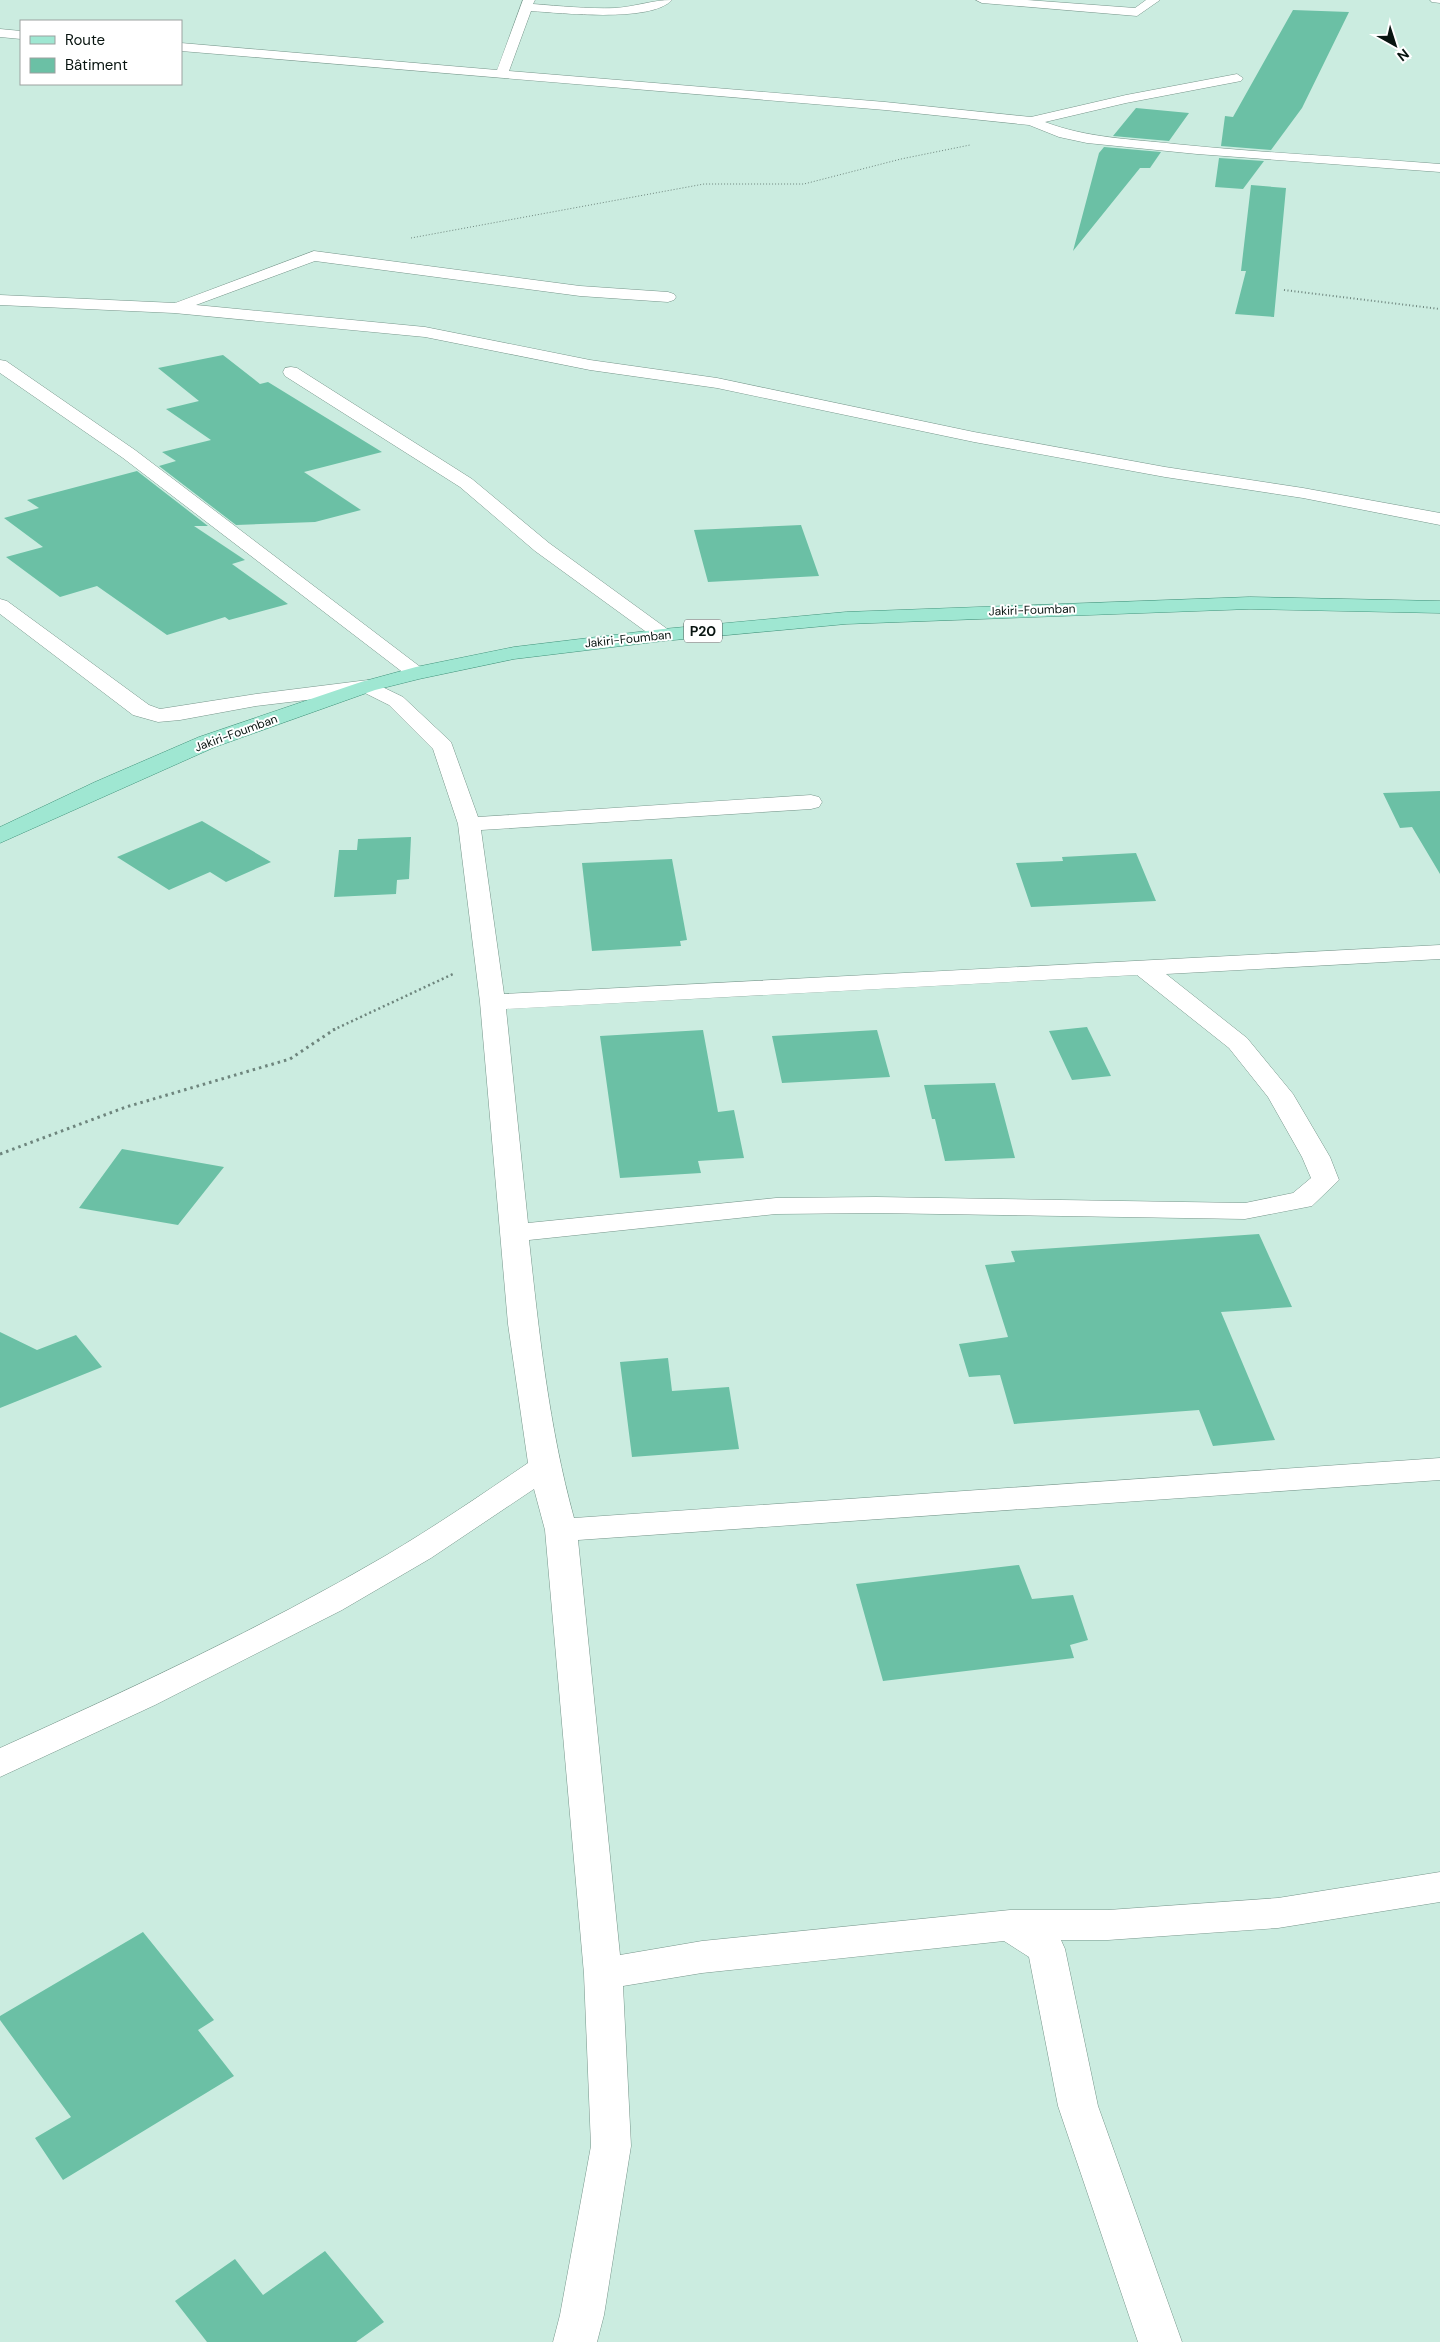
<svg xmlns="http://www.w3.org/2000/svg" width="1440" height="2342" viewBox="0 0 1440 2342" font-family="'DM Sans',sans-serif">
  <rect width="100%" height="100%" fill="#cbece0"/>
  <path fill="#6bc0a5" d="M1293,10L1349,12L1302,108L1271,150L1221,146L1225,116L1233,117Z
    M1136,108L1189,113L1169,141L1113,136Z
    M1104,147L1161,152L1150,168H1140L1073,251L1099,153Z
    M1219,158L1264,161L1243,189L1215,187Z
    M1251,185L1286,188L1274,317L1235,314L1246,271H1241Z
    M223,355L260,384L268,382L382,452L304,472L361,510L315,522L236,525L159,466L176,461L162,452L211,440L166,409L199,401L158,368Z
    M137,471L208,526H194L245,560L232,564L288,604L229,620L225,617L167,635L97,586L60,597L6,557L43,547L4,518L39,508L27,500Z
    M801,525L819,576L708,582L694,530Z
    M1440,791V874L1412,827L1400,828L1383,793Z
    M202,821L271,862L226,882L210,872L169,890L117,857Z
    M411,837L409,879L397,880L396,894L334,897L339,850H357L358,839Z
    M1136,853L1156,901L1031,907L1016,863L1063,861L1062,857Z
    M672,859L687,940L680,941L681,946L592,951L582,863Z
    M1087,1027L1111,1076L1072,1080L1049,1031Z
    M703,1030L718,1112L734,1110L744,1158L698,1161L701,1173L620,1178L600,1036Z
    M877,1030L890,1077L782,1083L772,1036Z
    M995,1083L1015,1158L945,1161L935,1119H932L924,1085Z
    M122,1149L224,1167L178,1225L79,1208Z
    M1259,1234L1292,1307L1221,1312L1275,1440L1213,1446L1199,1410L1014,1424L1000,1375L969,1377L959,1344L1008,1337L985,1265L1015,1262L1011,1251Z
    M0,1332L37,1350L76,1335L102,1367L0,1408Z
    M668,1358L672,1391L729,1387L739,1449L632,1457L620,1362Z
    M1019,1565L1032,1599L1073,1595L1088,1640L1070,1645L1074,1658L883,1681L856,1584Z
    M143,1932L214,2020L198,2030L234,2076L63,2180L35,2138L71,2117L0,2020V2016Z
    M325,2251L384,2322L356,2342H207L175,2301L235,2259L263,2295Z"/>
  <g fill="none" stroke-linecap="round" stroke-linejoin="round">
    <defs>
      <path id="minor" d="M523,0H535L533,4C560,6 587,9 615,8C634,7 652,0 672,0C651,23 561,13 531,11L509,71L885,102L1031,117L1126,95L1237,74L1243,78L1241,81L1126,103L1045,122C1087,138 1131,139 1175,144C1263,153 1352,157 1440,164V172L1197,154L1087,143L1059,137L1029,125L885,110L181,51V43L497,70Z
        M976,0H1027L1135,8L1146,0H1160L1137,16L982,3Z
        M1430,0H1440V3L1432,2Z
        M0,29L21,31V39L0,37Z
        M314,251L580,286L668,292L674,294L676,297L674,300L668,302L580,296L315,261L196,305L425,327L590,360L717,378L974,432L1165,467L1303,488L1440,513V525L1303,498L1165,477L974,442L717,388L590,370L425,337L174,313L0,305V295L175,303Z
        M0,360L6,361L135,450L423,669L426,673L423,677L416,679L409,677L123,458L0,373Z
        M291,367L297,368L472,479L549,543L670,631L673,635L670,639L663,641L656,639L535,551L460,487L285,376L283,372L285,368Z
        M0,599L7,601L149,705L160,709L256,694L368,680L403,697L451,742L478,817L811,795L819,797L822,802L819,807L811,809L481,830L504,994L1440,945V959L1166,974L1247,1038L1293,1094L1330,1157L1339,1180L1312,1206L1245,1219L876,1213L776,1214L529,1240C539,1333 549,1427 574,1518L1440,1458V1480L578,1540L620,1955L702,1941L1010,1910H1108L1278,1898L1440,1872V1902L1278,1928L1108,1940H1061L1065,1949L1098,2106L1182,2342H1138L1058,2106L1029,1957L1004,1941L702,1973L623,1986L631,2146L604,2315L597,2342H553L560,2315L591,2146L584,1974L545,1530L534,1489L431,1558L342,1610L155,1705L0,1777V1748C130,1689 262,1628 385,1556C434,1527 481,1495 528,1463L508,1324L480,1002L458,824L433,749L389,705L365,693L256,706L180,720L158,722L133,715L0,614ZM1137,975L1229,1048L1268,1097L1302,1157L1311,1178L1293,1193L1245,1203L876,1197L776,1198L528,1223L506,1009Z"/>
      <path id="primary" d="M1250,597L1440,601V613L1250,609L846,624L663,641L514,659L419,679L375,690L215,747L0,843V827L95,782L199,737L361,682L416,667L514,647L663,629L846,612Z"/>
    </defs>
    <use href="#minor" stroke="#77968b" stroke-width="1"/>
    <use href="#primary" stroke="#41937b" stroke-width="1"/>
    <path stroke="#6e857d" stroke-width="1" stroke-dasharray="1 2" stroke-linecap="butt" d="M411,238L704,184H804L901,159L970,145"/>
    <path stroke="#6e857d" stroke-width="2" stroke-dasharray="1 2.5" stroke-linecap="butt" d="M1284,290L1440,309"/>
    <path stroke="#6e857d" stroke-width="2.5" stroke-dasharray="2 3" stroke-linecap="butt" d="M333,1030L453,974"/>
    <path stroke="#6e857d" stroke-width="3" stroke-dasharray="2.5 4" stroke-linecap="butt" d="M0,1154L126,1107L290,1059L335,1029"/>
    <use href="#minor" fill="#fff" fill-rule="evenodd"/>
    <use href="#primary" fill="#9fe7d2" fill-rule="evenodd"/>
  </g>
  <g text-anchor="middle" stroke-width="4" stroke-linejoin="round" paint-order="stroke">
    <g font-size="12" fill="#081410" stroke="#fff">
      <text transform="translate(1032 610) rotate(-2)" y="4">Jakiri-Foumban</text>
      <text transform="translate(628 639) rotate(-6)" y="4">Jakiri-Foumban</text>
      <text transform="translate(236 733) rotate(-20)" y="4">Jakiri-Foumban</text>
    </g>
    <rect fill="#fff" stroke="#525a58" stroke-width="1" x="684" y="619.5" width="38" height="23" rx="4"/>
    <g font-size="14" font-weight="bold" fill="#081410">
      <text x="703" y="636">P20</text>
    </g>
  </g>
  <rect x="20" y="20" width="162" height="65" fill="#ffffff" stroke="#9ca19f"/>
  <rect x="30" y="36" width="25" height="8" fill="#9fe7d2" stroke="#9ca19f"/>
  <text x="65" y="45" font-size="15" fill="#081410">Route</text>
  <rect x="30" y="58" width="25" height="15" fill="#6bc0a5" stroke="#9ca19f"/>
  <text x="65" y="70" font-size="15" fill="#081410">Bâtiment</text>
  <g transform="translate(1395 45) rotate(141)" stroke="#ffffff" stroke-width="4" paint-order="stroke">
  <path d="M0-4L9 19L0 12L-9 19Z" fill="#081410"/>
  <text y="-8" font-size="14" font-weight="bold" text-anchor="middle" fill="#081410">N</text>
  </g>
</svg>
